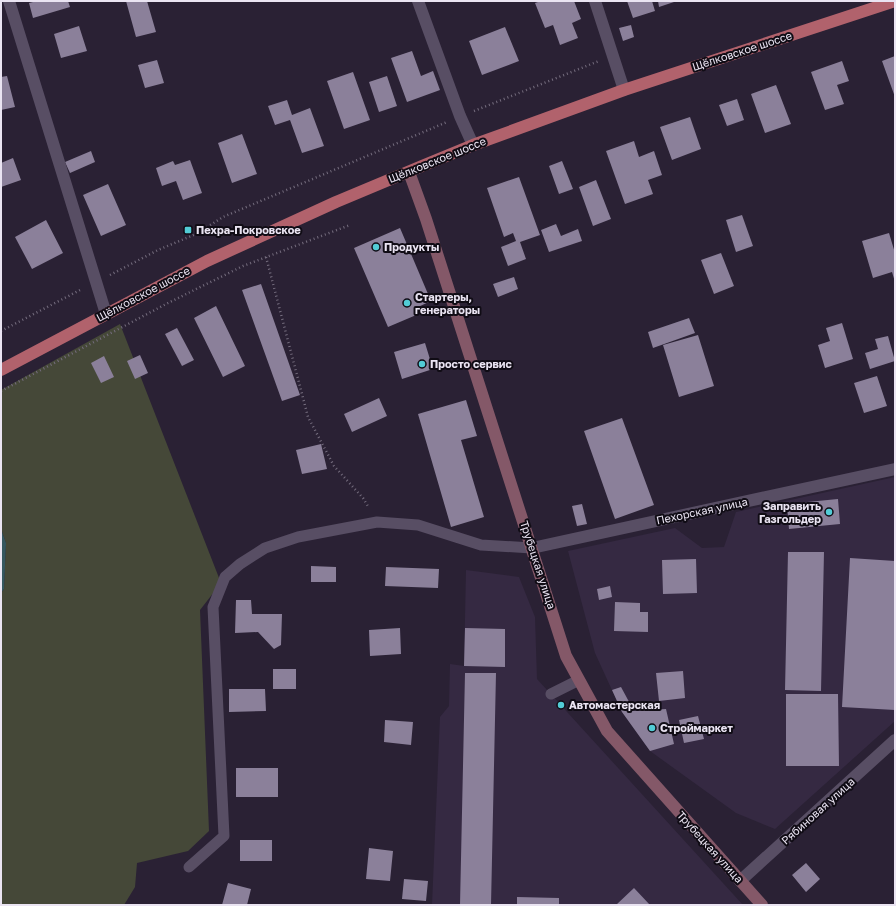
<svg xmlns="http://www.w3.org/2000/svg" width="896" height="906" viewBox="0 0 896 906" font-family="'Golos Text',sans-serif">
  <rect width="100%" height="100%" fill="#2a2134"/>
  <path fill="#352942" d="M895,477V721L775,829L736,813L650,751L622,712L595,653L568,551L675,528L702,548L724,547L736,512Z
    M466,570L519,577L535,617L537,679L743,905H432L440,717L449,706L450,664L464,666Z"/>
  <path fill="#454838" d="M120,324L221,583L200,610L209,831L188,851L137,863L135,887L124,905H1V593L4,589L6,543L1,529V390Z"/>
  <path fill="#35575f" d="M1,529L6,543L4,589L1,593Z"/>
  <path fill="#8b809a" d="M37,1H68L70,7L33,18L29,3Z
    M126,1H147L156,32L136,37Z
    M541,1H574L581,19L572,23L578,38L560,45L553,25L545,28L535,3Z
    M627,1H652L655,11L633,18Z
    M658,1H677L659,7Z
    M631,25L634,37L623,41L619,28Z
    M79,26L87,51L61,58L54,34Z
    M505,27L519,61L482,75L469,41Z
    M412,51L421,76L433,71L440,90L407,102L391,58Z
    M895,56V97L882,61Z
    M157,60L164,83L145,88L138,65Z
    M842,61L849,81L837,85L844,104L825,110L811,72Z
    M353,72L370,120L344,129L327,81Z
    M7,76L15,107L1,110V77Z
    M387,76L397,106L379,112L369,82Z
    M776,85L791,124L765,133L751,94Z
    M737,99L744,120L727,126L719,105Z
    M287,100L292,115L310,108L324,146L302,153L290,120L275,125L268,106Z
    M690,117L701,149L672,160L660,127Z
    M242,134L257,174L232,183L218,143Z
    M634,141L639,157L654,151L662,175L648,180L653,194L625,204L606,151Z
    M91,151L95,162L70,173L65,162Z
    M13,158L21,180L1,187V163Z
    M190,160L202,193L183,200L176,181L162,186L156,168L173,161L175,165Z
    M562,161L573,189L559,194L549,166Z
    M519,177L540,235L520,242L526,259L508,266L501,247L516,241L513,233L504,237L487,188Z
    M596,180L611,219L593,226L579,187Z
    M108,184L126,225L101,236L83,195Z
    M742,215L753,246L736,252L726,220Z
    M46,220L63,253L32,269L15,237Z
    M556,224L561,236L578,229L582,241L549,252L541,230Z
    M400,228L431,301L418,307L421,313L388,327L354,248Z
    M889,233L895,253V282L892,272L873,278L862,241Z
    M721,253L734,286L714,294L701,260Z
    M514,277L518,289L498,297L493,284Z
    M261,284L300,395L282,401L242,290Z
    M216,306L245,366L223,377L194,318Z
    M689,318L695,333L653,348L648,332Z
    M842,323L853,359L825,368L818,345L830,341L826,328Z
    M177,328L194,360L182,366L165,334Z
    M698,335L714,386L679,397L663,345Z
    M888,336L895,361L870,369L865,353L878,349L875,339Z
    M425,343L433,369L402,379L394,352Z
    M140,355L148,373L135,379L127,361Z
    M104,356L114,377L101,383L91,363Z
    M877,376L887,406L864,413L854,383Z
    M379,398L387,416L352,432L344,414Z
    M466,400L477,436L461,440L484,517L451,527L418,414Z
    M622,418L654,505L615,519L584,431Z
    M321,444L327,469L302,474L296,450Z
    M838,499L840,524L789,529L787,504Z
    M582,504L587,524L577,526L572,506Z
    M788,552H824L821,691L785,690Z
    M850,558L895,561V710L842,707Z
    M696,559L697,593L663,594L662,560Z
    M311,566L336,567V582H311Z
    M386,567L439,569L438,588L385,586Z
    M610,586L612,597L599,600L597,589Z
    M236,600H251L252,614H282L281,645L274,649L258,632L235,633Z
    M615,602L640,603V612H648V632L614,631Z
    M400,628L401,654L370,656L369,630Z
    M465,628L505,629V667L464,666Z
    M273,669H296V689H273Z
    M683,671L685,698L659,701L656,673Z
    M465,673H496L491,905H460Z
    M621,687L634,711L666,709L674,744L650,751L622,712L612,690Z
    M229,689H265L266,711L229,712Z
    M786,694H838L839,766H786Z
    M698,716L704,739L684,743L679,720Z
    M385,720L413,722L411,745L384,742Z
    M236,768H278V797H236Z
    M240,840H272V861H240Z
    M369,848L393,851L390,881L366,879Z
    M806,863L820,879L806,892L792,875Z
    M404,879L428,881L426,901L402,899Z
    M228,883L251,889L247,905H222Z
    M634,888L650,905H616Z
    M517,897L559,898V905H517Z"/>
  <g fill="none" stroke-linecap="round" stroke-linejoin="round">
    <path stroke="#756d7e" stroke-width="2.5" stroke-dasharray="1 3" stroke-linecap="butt" d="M474,111L599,61
      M266,257L308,417L334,466L363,498L369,508
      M110,275L158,250L196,234L223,217L447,122
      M1,331L82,289
      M1,391L168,303L243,266L350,225"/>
    <path stroke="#584e64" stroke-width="11" d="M551,694L579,680
      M189,867L224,836L213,607L225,577L240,564L265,548L298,537L377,522L418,525L481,545L532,548"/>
    <path stroke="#584e64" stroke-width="12" d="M9,1L106,314
      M418,1L460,116L473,145
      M595,1L624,90
      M532,548L895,469
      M740,881L895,740"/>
    <path stroke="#845868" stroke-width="12" d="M409,172L426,219L566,656L607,731L762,905"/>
    <path stroke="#b1626c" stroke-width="12" d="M1,370L207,261L336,202L422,166L473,145L624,90L895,1"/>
  </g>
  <g fill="#52ccd6" stroke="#100c15" stroke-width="1.5">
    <rect x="184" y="226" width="8" height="8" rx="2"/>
    <circle cx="376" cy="247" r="4"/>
    <circle cx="407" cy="303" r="4"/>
    <circle cx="422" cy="364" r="4"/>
    <circle cx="829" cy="512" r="4"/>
    <circle cx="561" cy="705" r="4"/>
    <circle cx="652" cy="728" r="4"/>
  </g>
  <g text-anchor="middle" stroke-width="4" stroke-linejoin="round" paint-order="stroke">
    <g font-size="11" fill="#eae4f2" stroke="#100c15">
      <text transform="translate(742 51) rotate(-18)" y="4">Щёлковское шоссе</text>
      <text transform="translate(437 160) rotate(-22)" y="4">Щёлковское шоссе</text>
      <text transform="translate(143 294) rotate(-28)" y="4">Щёлковское шоссе</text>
      <text transform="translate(702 511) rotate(-12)" y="4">Пехорская улица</text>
      <text transform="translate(538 565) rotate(72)" y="4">Трубецкая улица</text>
      <text transform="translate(818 811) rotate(-42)" y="4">Рябиновая улица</text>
      <text transform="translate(710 847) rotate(48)" y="4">Трубецкая улица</text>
    </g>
    <g font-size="11" font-weight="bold" fill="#eae4f2" stroke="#100c15" text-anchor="start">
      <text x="196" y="234">Пехра-Покровское</text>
      <text x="384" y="251">Продукты</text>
      <text x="415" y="301">Стартеры,<tspan x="415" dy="13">генераторы</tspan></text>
      <text x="430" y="368">Просто сервис</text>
      <text x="821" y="510" text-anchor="end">Заправить<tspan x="821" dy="13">Газгольдер</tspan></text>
      <text x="569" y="709">Автомастерская</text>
      <text x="660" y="732">Строймаркет</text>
    </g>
  </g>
  <rect width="896" height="906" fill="none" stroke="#eae4f2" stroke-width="4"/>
</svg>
